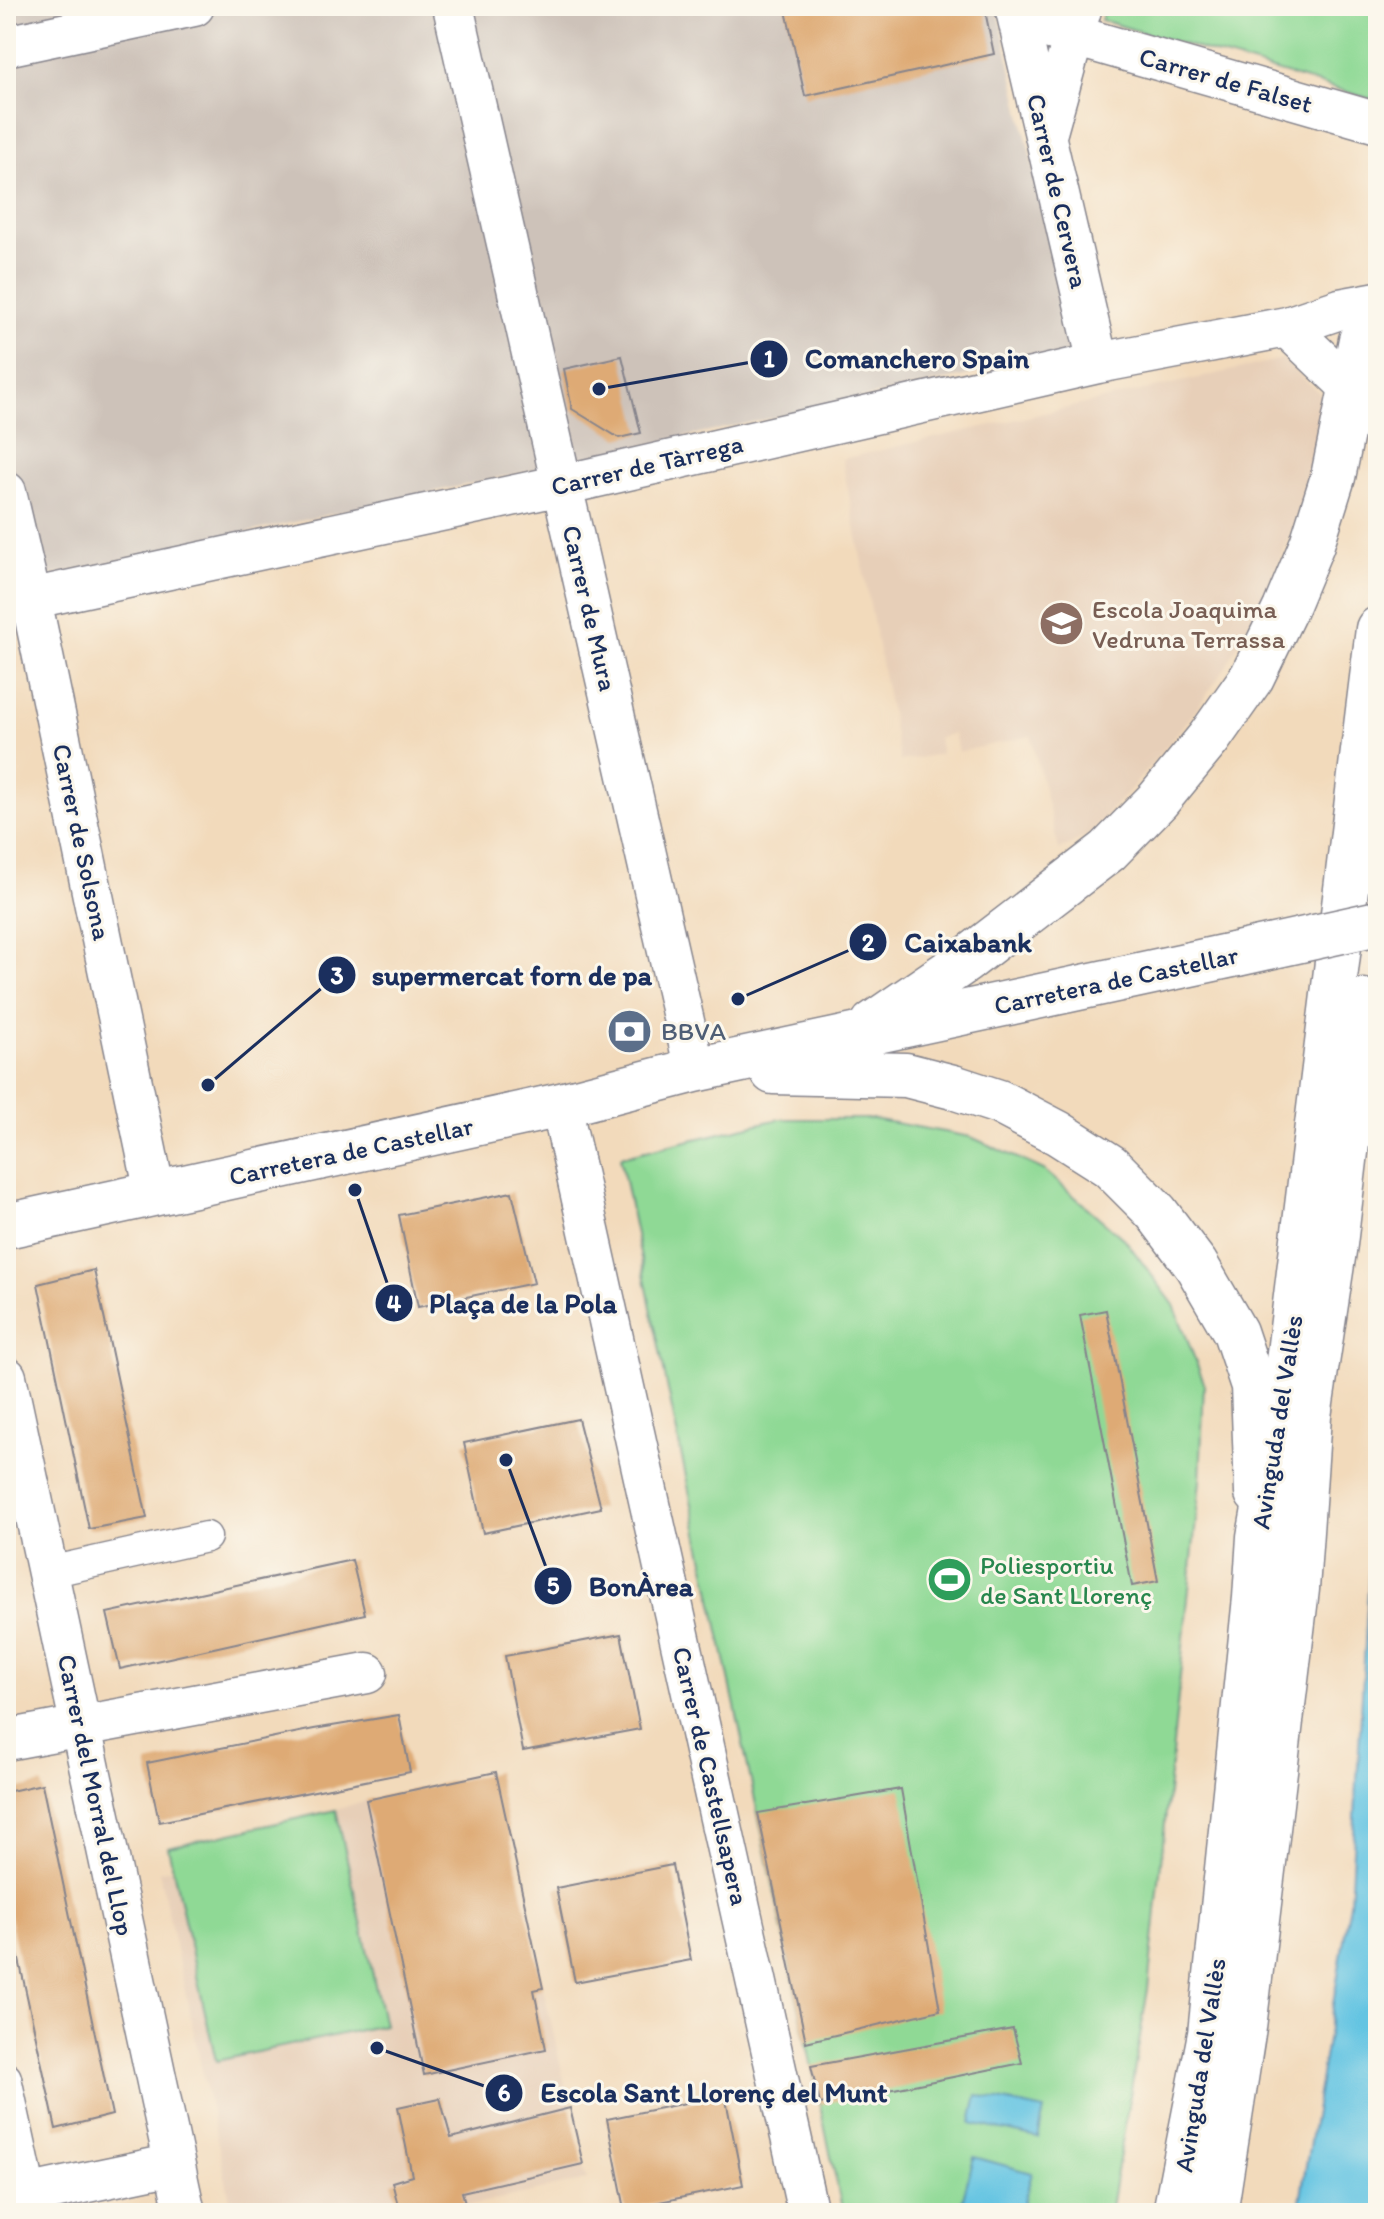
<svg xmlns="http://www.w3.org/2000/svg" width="1384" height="2219" viewBox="0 0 1384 2219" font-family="Itim,sans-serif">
  <rect width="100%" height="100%" fill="#fbf7ec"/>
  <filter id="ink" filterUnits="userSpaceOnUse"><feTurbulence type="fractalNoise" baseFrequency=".0125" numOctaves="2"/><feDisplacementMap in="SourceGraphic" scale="16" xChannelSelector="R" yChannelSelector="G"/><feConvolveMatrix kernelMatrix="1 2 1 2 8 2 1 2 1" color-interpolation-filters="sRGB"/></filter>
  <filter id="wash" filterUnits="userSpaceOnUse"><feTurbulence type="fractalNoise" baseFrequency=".006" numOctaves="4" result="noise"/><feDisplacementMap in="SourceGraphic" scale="32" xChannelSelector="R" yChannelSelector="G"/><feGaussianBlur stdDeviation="1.8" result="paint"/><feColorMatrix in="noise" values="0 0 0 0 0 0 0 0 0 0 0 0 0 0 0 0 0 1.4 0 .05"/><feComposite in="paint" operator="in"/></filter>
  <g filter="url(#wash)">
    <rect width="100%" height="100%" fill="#f2dabb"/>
    <path fill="#e7cfb8" d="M1282,359L1325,398L1323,436L1305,498L1271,581L1226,667L1193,714L1129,791L1086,836L1059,850L1031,736L958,752L954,733L938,738L941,754L900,761L842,459Z
      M496,1772L543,1988L587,2180L433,2213H233L159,1871L173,1869L168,1847L336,1810L366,1800Z"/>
    <path fill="#cdc2b9" d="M6,6H997L1074,352L6,585Z"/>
    <path fill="#8fd995" stroke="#55847a" stroke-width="2" d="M1106,6H1378V101L1101,20Z
      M779,1119H873L971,1137L1044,1170L1126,1241L1174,1305L1204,1383L1200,1481L1148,1989L1110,2213H843L681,1453L620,1157Z
      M336,1810L384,2025L216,2061L168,1847Z"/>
    <path fill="#64c4e2" stroke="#407aa0" stroke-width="2" d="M1378,1461V2213H1298L1350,1903L1370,1557Z
      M977,2095L1044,2110L1038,2138L971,2123Z
      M974,2157L1032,2173L1021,2213H959Z"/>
    <g id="blocks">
      <path fill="#deaa75" d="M785,6H984L994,54L805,96Z
        M622,356L641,433L619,438L572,409L564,369Z
        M512,1192L534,1283L418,1307L399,1215Z
        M94,1270L147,1518L89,1529L38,1284Z
        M1106,1310L1158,1581L1132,1586L1080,1315Z
        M578,1419L601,1508L483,1533L464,1443Z
        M352,1560L365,1614L120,1669L107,1613Z
        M621,1634L640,1729L523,1751L505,1656Z
        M399,1715L410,1772L159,1822L147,1763L314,1729Z
        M496,1772L543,1988L534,1990L546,2049L424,2075L366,1800Z
        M42,1784L112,2115L56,2129L6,1900V1792Z
        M901,1789L940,2010L806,2042L758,1813Z
        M672,1865L691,1960L575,1982L556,1888Z
        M1013,2029L1022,2063L820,2104L811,2066Z
        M725,2095L743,2185L625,2209L607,2119Z
        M440,2098L451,2138L570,2108L583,2164L462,2192L466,2206L433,2213H400L392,2182L412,2176L398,2107Z"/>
    </g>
  </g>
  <g filter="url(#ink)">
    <use href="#blocks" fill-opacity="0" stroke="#86848c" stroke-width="2"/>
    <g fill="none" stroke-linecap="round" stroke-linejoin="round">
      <defs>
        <path id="pedestrian" d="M49,1572L206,1537
          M6,2078L31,2193"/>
        <path id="minor" d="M453,6L695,1070
          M1015,6L1098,363
          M1019,20L1378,123
          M6,46L194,6
          M1047,132L1082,6
          M1287,327L1351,388
          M6,492L31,599L155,1193
          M6,604L562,485L1098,363L1287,327L1340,309L1378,302
          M561,1105L808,2213
          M6,1377L185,2213
          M6,1740L367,1673
          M6,2199L174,2164"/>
        <path id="tertiary" d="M873,1024L965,961L1108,851L1158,800L1209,738L1252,677L1285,609L1312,544L1333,477L1361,340L1378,318
          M773,1072L906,1075L953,1087L999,1102L1058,1133L1110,1166L1156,1212L1196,1265L1235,1332L1253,1386L1257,1493
          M6,1226L561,1105L695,1070L1237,954"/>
        <path id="secondary" d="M1175,2213L1210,2034L1255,1598L1259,1537L1282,1410L1378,629
          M1215,2213L1244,2027L1297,1589L1309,1416L1335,1244L1364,1001"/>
      </defs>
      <use href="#pedestrian" stroke="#86848c" stroke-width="33"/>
      <use href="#minor" stroke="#86848c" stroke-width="43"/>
      <use href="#tertiary" stroke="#86848c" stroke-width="47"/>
      <use href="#secondary" stroke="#86848c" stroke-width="47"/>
      <use href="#pedestrian" stroke="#fff" stroke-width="30"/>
      <use href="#minor" stroke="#fff" stroke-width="40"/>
      <use href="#tertiary" stroke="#fff" stroke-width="44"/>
      <use href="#secondary" stroke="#fff" stroke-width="44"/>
      <defs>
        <path id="tertiary-bridge" d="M1237,954L1378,923"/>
      </defs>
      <use href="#tertiary-bridge" stroke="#86848c" stroke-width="47" stroke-linecap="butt"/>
      <use href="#tertiary-bridge" stroke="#fff" stroke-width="44"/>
    </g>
  </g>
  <defs>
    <symbol id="school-disc" viewBox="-11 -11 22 22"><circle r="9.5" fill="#8d6e63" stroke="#fbf7ec"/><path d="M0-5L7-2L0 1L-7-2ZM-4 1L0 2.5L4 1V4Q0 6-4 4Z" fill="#fff"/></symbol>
    <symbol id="bank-disc" viewBox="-11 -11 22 22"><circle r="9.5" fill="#5c6f8a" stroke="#fbf7ec"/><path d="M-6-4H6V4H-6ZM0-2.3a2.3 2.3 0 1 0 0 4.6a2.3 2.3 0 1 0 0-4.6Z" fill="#fff"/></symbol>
    <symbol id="stadium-disc" viewBox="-11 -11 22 22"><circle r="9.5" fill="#2e9e5b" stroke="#fbf7ec"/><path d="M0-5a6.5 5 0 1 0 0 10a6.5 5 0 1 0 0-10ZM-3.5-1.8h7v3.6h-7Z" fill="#fff"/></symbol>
  </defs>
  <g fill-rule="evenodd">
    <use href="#school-disc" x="1036" y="598" width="51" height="51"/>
    <use href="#bank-disc" x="604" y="1006" width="51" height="51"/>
    <use href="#stadium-disc" x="924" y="1554" width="51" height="51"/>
  </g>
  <g text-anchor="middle" stroke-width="6" stroke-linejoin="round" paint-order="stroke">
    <g font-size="26" fill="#1b2f5e" stroke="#fbf7ec">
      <text transform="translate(1226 80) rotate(16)" y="9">Carrer de Falset</text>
      <text transform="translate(1058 191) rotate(77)" y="9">Carrer de Cervera</text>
      <text transform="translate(647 465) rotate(-13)" y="9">Carrer de Tàrrega</text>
      <text transform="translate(590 608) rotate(77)" y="9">Carrer de Mura</text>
      <text transform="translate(82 842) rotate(78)" y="9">Carrer de Solsona</text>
      <text transform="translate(1116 980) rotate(-12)" y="9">Carretera de Castellar</text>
      <text transform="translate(351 1151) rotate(-12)" y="9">Carretera de Castellar</text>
      <text transform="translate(1277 1422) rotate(-81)" y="9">Avinguda del Vallès</text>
      <text transform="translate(711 1776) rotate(77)" y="9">Carrer de Castellsapera</text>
      <text transform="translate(96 1795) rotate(78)" y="9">Carrer del Morral del Llop</text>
      <text transform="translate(1200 2065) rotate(-81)" y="9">Avinguda del Vallès</text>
    </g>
    <g font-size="26" fill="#785e54" stroke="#fbf7ec" text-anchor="start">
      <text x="1092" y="618">Escola Joaquima<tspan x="1092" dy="30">Vedruna Terrassa</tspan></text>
    </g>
    <g font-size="26" fill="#4e5e75" stroke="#fbf7ec" text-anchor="start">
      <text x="661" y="1040">BBVA</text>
    </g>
    <g font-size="26" fill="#27864d" stroke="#fbf7ec" text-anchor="start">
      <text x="980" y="1574">Poliesportiu<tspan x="980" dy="30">de Sant Llorenç</tspan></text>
    </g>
  </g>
  <path fill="none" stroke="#1b2f5e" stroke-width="3" d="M599 389L769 359M738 999L868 942M208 1085L337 975M355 1190L394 1303M506 1460L553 1586M377 2048L504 2093"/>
  <g fill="#1b2f5e" stroke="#fbf7ec" stroke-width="3">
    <circle cx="599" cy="389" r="8"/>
    <circle cx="738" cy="999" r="8"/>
    <circle cx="208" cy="1085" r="8"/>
    <circle cx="355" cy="1190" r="8"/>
    <circle cx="506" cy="1460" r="8"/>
    <circle cx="377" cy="2048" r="8"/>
    <circle cx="769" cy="359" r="20"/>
    <circle cx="868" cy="942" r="20"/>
    <circle cx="337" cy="975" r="20"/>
    <circle cx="394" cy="1303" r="20"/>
    <circle cx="553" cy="1586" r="20"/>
    <circle cx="504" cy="2093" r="20"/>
  </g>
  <g font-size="24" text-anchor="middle" font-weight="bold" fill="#fff">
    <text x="769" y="367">1</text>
    <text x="868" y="951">2</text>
    <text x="337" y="984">3</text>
    <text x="394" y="1312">4</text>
    <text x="553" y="1594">5</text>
    <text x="504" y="2101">6</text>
  </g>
  <g font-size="28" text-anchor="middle" font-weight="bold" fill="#1b2f5e" stroke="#fbf7ec" stroke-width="6" stroke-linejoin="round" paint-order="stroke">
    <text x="917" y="368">Comanchero Spain</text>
    <text x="968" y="952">Caixabank</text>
    <text x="512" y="985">supermercat forn de pa</text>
    <text x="523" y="1313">Plaça de la Pola</text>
    <text x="641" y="1596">BonÀrea</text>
    <text x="714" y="2102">Escola Sant Llorenç del Munt</text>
  </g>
  <rect width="1384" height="2219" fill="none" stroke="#fbf7ec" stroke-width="32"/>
</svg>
